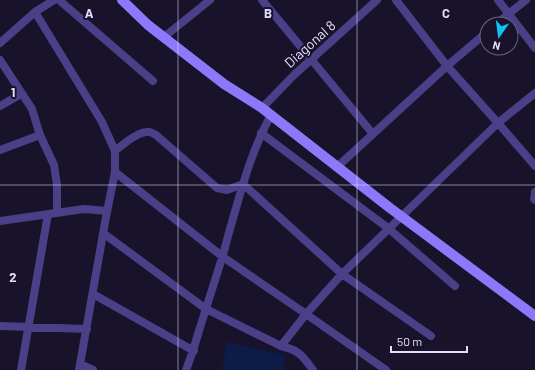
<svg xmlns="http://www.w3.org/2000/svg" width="535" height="370" viewBox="0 0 535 370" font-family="Barlow,sans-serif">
  <rect width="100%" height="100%" fill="#19122b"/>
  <path fill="#0d1b49" d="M227,342L286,355L283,370H222Z"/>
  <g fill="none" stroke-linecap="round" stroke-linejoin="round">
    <path stroke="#4b3f88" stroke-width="8" d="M59,0L153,81
      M262,0L373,134
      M396,0L447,66L498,123L535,166
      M498,0L535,48
      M35,12L102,122L115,151V172L106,217L79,370
      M496,24L526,0
      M164,37L210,0
      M0,43L35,12L54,0
      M0,60L32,109L40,135L54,165L57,185V213
      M0,106L21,94
      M262,108L294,75L377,0
      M261,133L388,228L455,286
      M0,150L40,135
      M115,151C122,145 138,132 147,132C150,131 154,134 156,135L217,188L227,190L243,184L342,274L431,336
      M337,167L447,66L487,32
      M115,172L223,257L306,314L386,370
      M535,192L534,199L535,200
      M0,221L84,209L107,211
      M103,233L206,309L281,346C299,350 303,356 313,370
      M93,294L194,351
      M0,326L87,329
      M281,346L306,314L342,274L498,123L535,93
      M80,364L93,370
      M21,370L48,214
      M186,370C194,350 199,329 206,309C213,285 222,261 228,236C240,195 250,153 271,115"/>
    <path stroke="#8b78fa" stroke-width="10" d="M122,0L148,25L224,84L262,108L390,208L535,316"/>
  </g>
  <path fill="none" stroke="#e5ddfe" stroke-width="1" stroke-opacity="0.55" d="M178,0V370M357,0V370M0,185H535"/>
  <g text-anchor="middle" stroke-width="4" stroke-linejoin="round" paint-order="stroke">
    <g font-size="14" fill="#e5ddfe" stroke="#19122b">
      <text transform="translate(310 44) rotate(-42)" y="5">Diagonal 8</text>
    </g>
  </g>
  <g font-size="13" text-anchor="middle" font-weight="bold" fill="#e5ddfe" stroke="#19122b" stroke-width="4" stroke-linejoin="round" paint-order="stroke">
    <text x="89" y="18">A</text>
    <text x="268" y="18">B</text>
    <text x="446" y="18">C</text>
    <text x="13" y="97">1</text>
    <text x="13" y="282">2</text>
  </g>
  <g transform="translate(499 36) rotate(194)"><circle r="19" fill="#19122b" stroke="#6b637f"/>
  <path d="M0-3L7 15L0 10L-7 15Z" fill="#10c3f7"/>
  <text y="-6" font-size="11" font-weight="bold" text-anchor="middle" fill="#e5ddfe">N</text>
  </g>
  <path d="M391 346v6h76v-6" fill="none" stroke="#e5ddfe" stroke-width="2"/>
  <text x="397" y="346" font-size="12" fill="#e5ddfe" stroke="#19122b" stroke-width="3" paint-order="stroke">50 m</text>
</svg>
